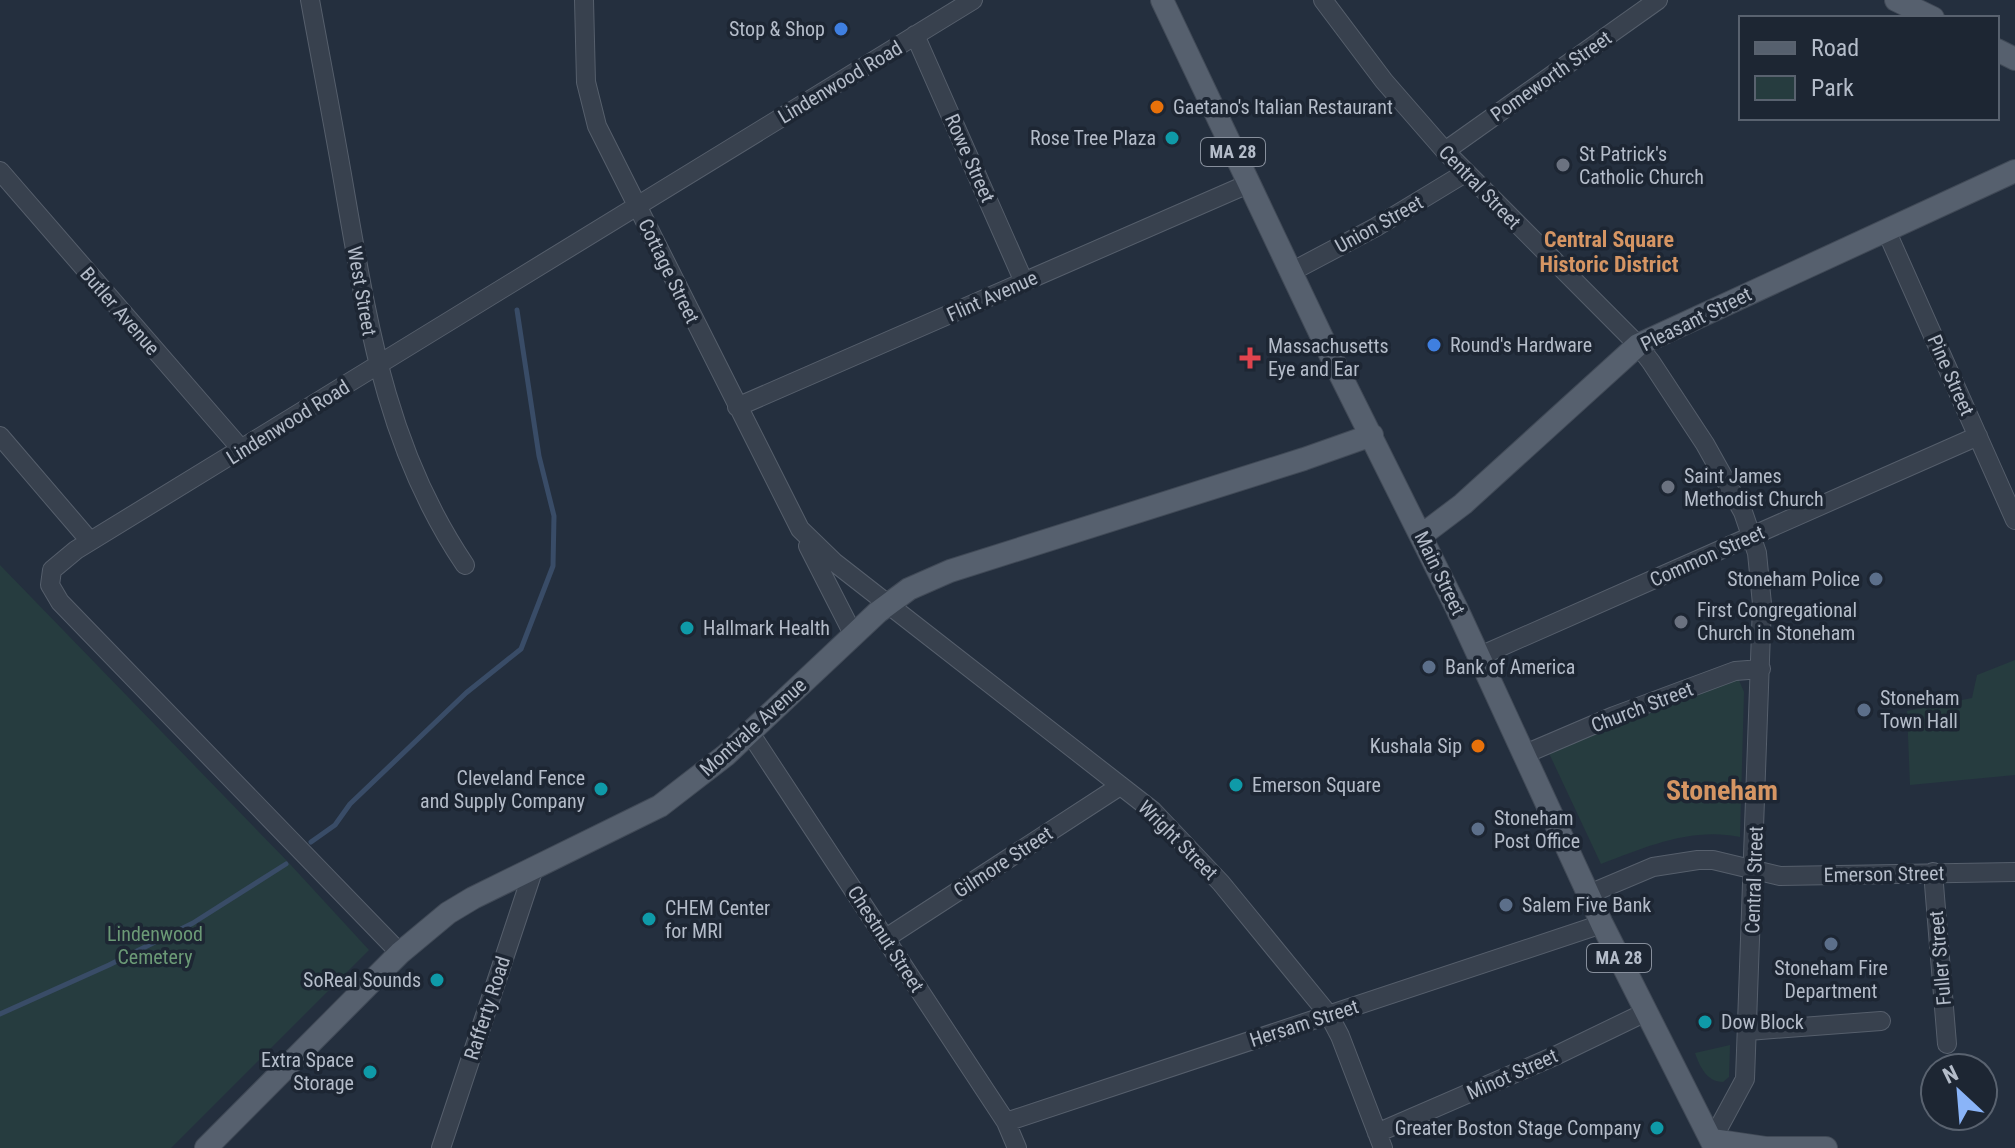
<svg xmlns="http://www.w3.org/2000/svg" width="2015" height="1148" viewBox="0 0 2015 1148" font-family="'Roboto Condensed',sans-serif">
  <rect width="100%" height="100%" fill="#242f3e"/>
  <path fill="#263c3f" d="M0,565L289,863L369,950L171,1148H0Z
    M2015,660V775L1910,785L1907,711L1972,698L1977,675Z
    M1738,678L1744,692L1740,837C1691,827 1646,847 1601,864L1547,749Z
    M1730,1045L1729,1077L1723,1082C1707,1082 1700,1067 1695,1053Z"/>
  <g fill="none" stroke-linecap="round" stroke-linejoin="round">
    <path stroke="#394c67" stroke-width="5" d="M311,842L335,825L350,804L466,693L521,649L553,566L554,516L539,456L517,310
      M0,1014L109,965L193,923L286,864"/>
    <defs>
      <path id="minor" d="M310,0C322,66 335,132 346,198C369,330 388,451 465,565
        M584,0L586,82L597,126L800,529L834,562L1153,811L1221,883L1329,1015L1340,1036L1383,1148
        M1323,0L1384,81L1445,151L1638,345L1651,362L1705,444L1743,512L1757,553L1762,604L1745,1079L1712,1140
        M915,35L1024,282
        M1445,151L1658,0
        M0,171L242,450
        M1886,230L2015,520
        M1291,272L1376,227L1465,173
        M737,407L1248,184
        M0,436L90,541
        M808,546L853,634
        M1480,656L1978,436
        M750,733L1006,1122L1017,1148
        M1525,754L1614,716L1735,671L1761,669
        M1933,872L1947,1044
        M1589,894L1653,867L1698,860H1713L1780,876L2015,872
        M886,938L1120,786
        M400,953L60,602L50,585L52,570L76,550L973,0
        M1748,1031L1881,1021
        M1006,1122L1602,924
        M1377,1133L1557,1055L1646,1012
        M441,1148L534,868"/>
      <path id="major" d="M1162,0L1329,352L1457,609L1602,924L1715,1148
        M1896,0L1933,18
        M1997,50L2015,59
        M1422,535L1463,504L1638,345L2015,171
        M1712,1140L1766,1148H1826
        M206,1148L400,953L448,913L473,898L660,806L726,755L878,612L909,589L950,571L1304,459L1372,435"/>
    </defs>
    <use href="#minor" stroke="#565f6c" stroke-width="20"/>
    <use href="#major" stroke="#414a57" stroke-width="24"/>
    <use href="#minor" stroke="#38414e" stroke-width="18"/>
    <use href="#major" stroke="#56606e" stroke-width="22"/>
  </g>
  <g fill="#3f7fe0" stroke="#1d2633" stroke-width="3">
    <circle cx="841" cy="29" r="8"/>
    <circle cx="1434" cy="345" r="8"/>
  </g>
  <g fill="#e8710a" stroke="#1d2633" stroke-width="3">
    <circle cx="1157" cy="107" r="8"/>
    <circle cx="1478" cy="746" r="8"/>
  </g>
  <g fill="#0f9aa8" stroke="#1d2633" stroke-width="3">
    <circle cx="1172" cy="138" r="8"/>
    <circle cx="687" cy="628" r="8"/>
    <circle cx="1236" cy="785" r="8"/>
    <circle cx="601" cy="789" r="8"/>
    <circle cx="649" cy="919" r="8"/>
    <circle cx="437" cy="980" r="8"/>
    <circle cx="1705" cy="1022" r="8"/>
    <circle cx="370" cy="1072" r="8"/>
    <circle cx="1657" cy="1128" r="8"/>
  </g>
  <g fill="#6b7280" stroke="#1d2633" stroke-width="3">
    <circle cx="1563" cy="165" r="8"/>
    <circle cx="1668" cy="487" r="8"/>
    <circle cx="1681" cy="622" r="8"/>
  </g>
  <path fill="#e0444e" stroke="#1d2633" stroke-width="3" d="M1246 346h8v8h8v8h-8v8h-8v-8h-8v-8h8z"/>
  <g fill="#5c6f8a" stroke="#1d2633" stroke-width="3">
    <circle cx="1876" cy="579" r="8"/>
    <circle cx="1429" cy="667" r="8"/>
    <circle cx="1864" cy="710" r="8"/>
    <circle cx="1478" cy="829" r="8"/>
    <circle cx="1506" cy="905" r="8"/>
    <circle cx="1831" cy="944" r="8"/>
  </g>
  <g text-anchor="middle" stroke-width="7" stroke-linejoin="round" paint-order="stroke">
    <g fill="#1d2633" stroke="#878f9c" stroke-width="2">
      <rect x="1201" y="138" width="64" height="28" rx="6"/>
      <rect x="1587" y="944" width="64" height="28" rx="6"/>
    </g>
    <g font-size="18" font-weight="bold" fill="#b4bcc9">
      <text x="1233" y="158">MA 28</text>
      <text x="1619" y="964">MA 28</text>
    </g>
    <g font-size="20" fill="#b4bcc9" stroke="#1d2633" text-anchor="start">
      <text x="825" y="36" text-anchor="end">Stop &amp; Shop</text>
      <text x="1173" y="114">Gaetano's Italian Restaurant</text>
      <text x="1156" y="145" text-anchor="end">Rose Tree Plaza</text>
      <text x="1579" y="161">St Patrick's<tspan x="1579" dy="23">Catholic Church</tspan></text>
      <text x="1450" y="352">Round's Hardware</text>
      <text x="1268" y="353">Massachusetts<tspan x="1268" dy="23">Eye and Ear</tspan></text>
      <text x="1684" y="483">Saint James<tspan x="1684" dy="23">Methodist Church</tspan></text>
      <text x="1860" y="586" text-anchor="end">Stoneham Police</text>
      <text x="1697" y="617">First Congregational<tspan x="1697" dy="23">Church in Stoneham</tspan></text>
      <text x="703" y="635">Hallmark Health</text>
      <text x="1445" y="674">Bank of America</text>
      <text x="1880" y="705">Stoneham<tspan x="1880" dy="23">Town Hall</tspan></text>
      <text x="1462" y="753" text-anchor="end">Kushala Sip</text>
      <text x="585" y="785" text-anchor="end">Cleveland Fence<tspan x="585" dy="23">and Supply Company</tspan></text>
      <text x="1252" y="792">Emerson Square</text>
      <text x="1494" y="825">Stoneham<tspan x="1494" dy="23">Post Office</tspan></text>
      <text x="1522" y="912">Salem Five Bank</text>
      <text x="665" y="915">CHEM Center<tspan x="665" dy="23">for MRI</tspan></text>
      <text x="1831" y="975" text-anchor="middle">Stoneham Fire<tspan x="1831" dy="23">Department</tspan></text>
      <text x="421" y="987" text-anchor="end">SoReal Sounds</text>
      <text x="1721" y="1029">Dow Block</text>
      <text x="354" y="1067" text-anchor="end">Extra Space<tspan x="354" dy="23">Storage</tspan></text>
      <text x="1641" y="1135" text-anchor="end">Greater Boston Stage Company</text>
    </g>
    <g font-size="20" fill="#b4bcc9" stroke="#1d2633">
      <text transform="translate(1551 76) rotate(-35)" y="7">Pomeworth Street</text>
      <text transform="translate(840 82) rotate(-31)" y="7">Lindenwood Road</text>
      <text transform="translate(970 158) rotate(66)" y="7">Rowe Street</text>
      <text transform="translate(1480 187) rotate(46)" y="7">Central Street</text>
      <text transform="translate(1379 224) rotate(-29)" y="7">Union Street</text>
      <text transform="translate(669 271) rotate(64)" y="7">Cottage Street</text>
      <text transform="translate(362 291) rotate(80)" y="7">West Street</text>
      <text transform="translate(992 296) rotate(-24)" y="7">Flint Avenue</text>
      <text transform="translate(120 311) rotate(49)" y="7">Butler Avenue</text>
      <text transform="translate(1696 319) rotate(-26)" y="7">Pleasant Street</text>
      <text transform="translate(1951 375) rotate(66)" y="7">Pine Street</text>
      <text transform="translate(288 422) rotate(-32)" y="7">Lindenwood Road</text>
      <text transform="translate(1707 556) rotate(-24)" y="7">Common Street</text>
      <text transform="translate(1440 573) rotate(64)" y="7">Main Street</text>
      <text transform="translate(1642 707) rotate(-21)" y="7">Church Street</text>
      <text transform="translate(753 727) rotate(-42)" y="7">Montvale Avenue</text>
      <text transform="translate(1178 840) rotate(45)" y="7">Wright Street</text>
      <text transform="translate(1003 862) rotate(-33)" y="7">Gilmore Street</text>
      <text transform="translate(1884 874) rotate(-1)" y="7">Emerson Street</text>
      <text transform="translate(1754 880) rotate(-88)" y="7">Central Street</text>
      <text transform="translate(886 939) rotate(57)" y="7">Chestnut Street</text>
      <text transform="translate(1940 958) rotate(-95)" y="7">Fuller Street</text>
      <text transform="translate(487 1008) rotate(-72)" y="7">Rafferty Road</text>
      <text transform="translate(1304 1023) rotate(-18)" y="7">Hersam Street</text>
      <text transform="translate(1512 1074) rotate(-24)" y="7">Minot Street</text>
    </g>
    <g font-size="20" fill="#6b9a76" stroke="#1d2633">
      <text x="155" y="941">Lindenwood<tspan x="155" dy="23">Cemetery</tspan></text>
    </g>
    <g font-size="22" font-weight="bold" fill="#d59563" stroke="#1d2633">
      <text x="1609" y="247">Central Square<tspan x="1609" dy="25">Historic District</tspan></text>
    </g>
    <g font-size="28" font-weight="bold" fill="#d59563" stroke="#1d2633">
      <text x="1722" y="800">Stoneham</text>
    </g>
  </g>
  <rect x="1739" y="16" width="260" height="104" fill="#1d2633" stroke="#59626f" stroke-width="2"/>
  <rect x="1755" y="42" width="40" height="12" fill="#56606e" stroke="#59626f" stroke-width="2"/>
  <text x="1811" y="56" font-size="24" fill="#b4bcc9">Road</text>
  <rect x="1755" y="76" width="40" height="24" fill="#263c3f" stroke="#59626f" stroke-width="2"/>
  <text x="1811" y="96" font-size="24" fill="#b4bcc9">Park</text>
  <g transform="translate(1959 1092) rotate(334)"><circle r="38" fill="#1d2633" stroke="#59626f" stroke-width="2"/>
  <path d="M0-6L14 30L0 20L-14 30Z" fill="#8ab4f8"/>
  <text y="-12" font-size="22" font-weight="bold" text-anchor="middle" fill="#b4bcc9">N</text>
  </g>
</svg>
